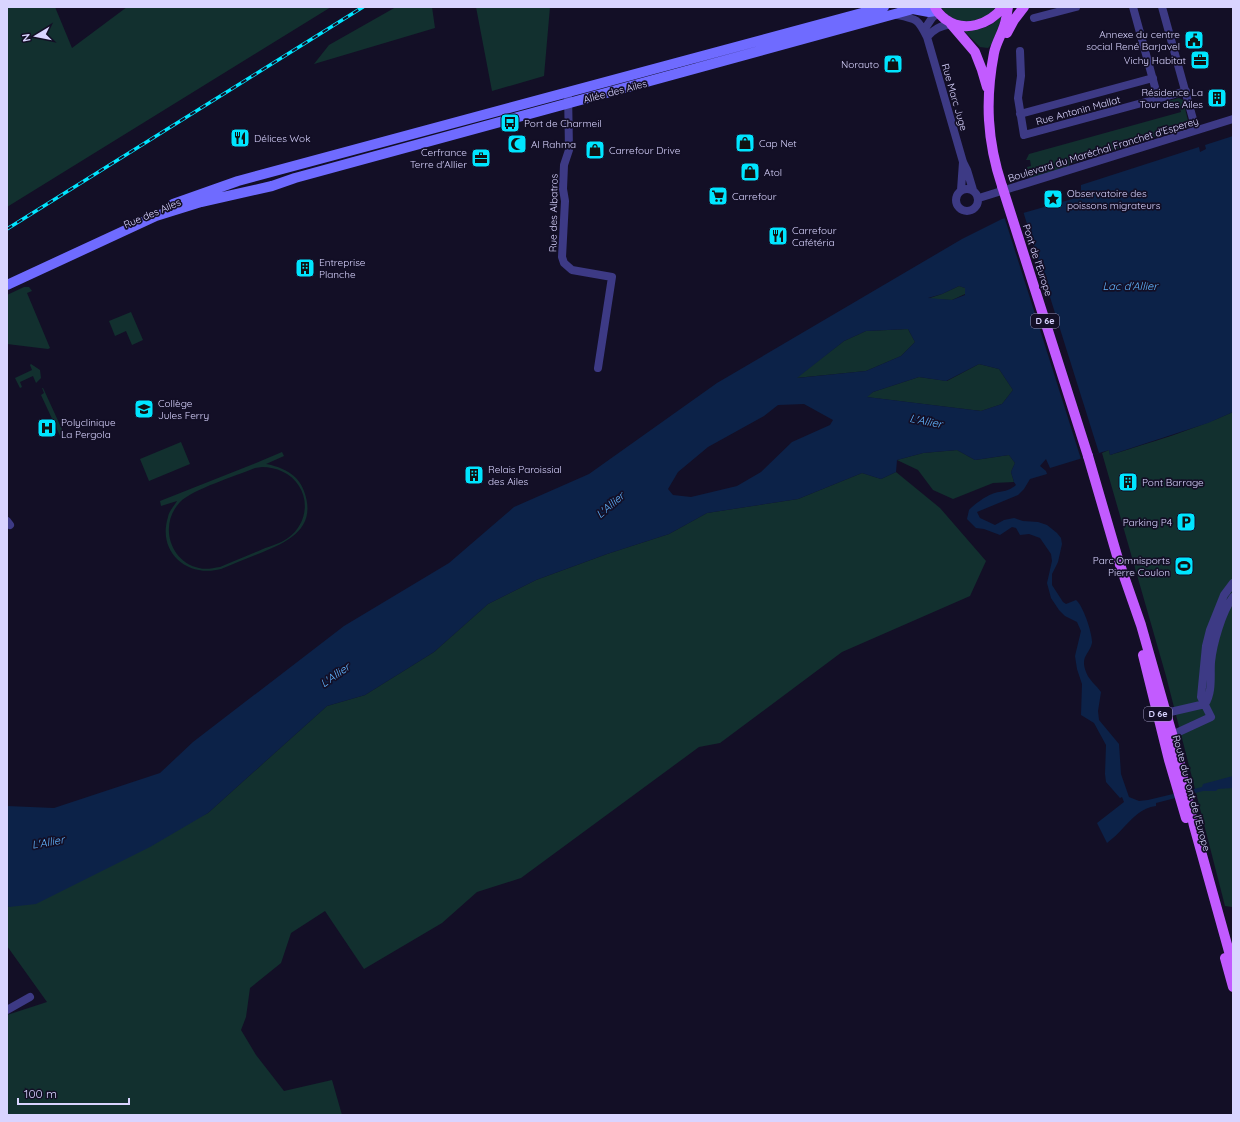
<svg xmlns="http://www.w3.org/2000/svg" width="1240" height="1122" viewBox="0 0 1240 1122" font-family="Quicksand,sans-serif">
  <rect width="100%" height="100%" fill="#130f26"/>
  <path fill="#12302f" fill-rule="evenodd" d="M7,7H55L72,48L127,7H331L7,207Z
    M396,7H432L435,28L314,64L329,45Z
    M476,7H550L544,76L492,91Z
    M941,7H996C982,25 954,28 941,7Z
    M1001,16L1002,17L992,44L988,48L980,47L964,31C981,29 989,29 1001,16Z
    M1179,98L1183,100L1189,125L1188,127L1069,164V167L1030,179L1027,167L1031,166L1030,160H1026L1029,154L1181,112L1179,103L1170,106L1168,101Z
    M959,286L965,288V294L952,300L927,299L942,294Z
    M24,287H29L32,291L27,293L50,348L48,349L7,344V295Z
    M131,312L143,340L132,345L126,331L115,336L109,321Z
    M908,329L915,342L901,356L866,371L796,378L844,341L866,331Z
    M31,364L40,370L41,378L36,383L33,376L20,382L22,387L20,388L15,378L32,370L30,365Z
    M979,364L999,369L1013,390L1002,404L981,411L866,397L873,392L919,377L947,381Z
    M42,388H43L44,390L65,436L61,438L41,395L44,393Z
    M1233,412V910L1232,907L1225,906L1166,676L1102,453L1109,450L1110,455C1152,442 1193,430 1233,412Z
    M181,442L190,464L149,481L140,459Z
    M957,450L975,460L1009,455L1015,463L1011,472L1014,482L993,483L953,499L933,490L918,470L897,460L923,453Z
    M282,452L284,456L266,464C282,467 298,474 304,491C318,529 287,542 258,554C246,559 233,564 221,569C187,578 157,552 168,517C169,511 174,506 177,501L161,506L160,501L256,463ZM262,467C276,467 291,473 299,486C310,503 305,526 288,538C281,543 271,546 263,549C249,555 234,561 220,567C213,568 206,570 199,568C169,561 159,524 180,502C193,489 236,476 255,468Z
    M896,472L940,508L986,561L970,596L842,652L720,743L699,747L521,878L477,892L442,923L364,969L325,911L291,933L281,963L250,988L246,1017L241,1030L256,1055L284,1091L332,1080L342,1115H7V1015L47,1002L7,946V905L9,907L208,813L327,706L365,695L434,652L488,604L536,580L607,554L669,534L707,513L798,499L862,473L881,479Z"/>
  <path fill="#0c2248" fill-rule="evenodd" d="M1233,136V412L1208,423L1110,455L1109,450L1050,468L1046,459L1040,466L1046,471L1047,474L1030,479L1024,489L1018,495L977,512L980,518L995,525L1004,520L1014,518L1023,521L1038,522L1047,525L1057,533L1061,538L1062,544L1058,562L1052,574V585L1063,602L1066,604L1076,600C1083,605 1093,635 1092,643C1089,655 1080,656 1086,672C1088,679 1097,686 1101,692L1098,711L1099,720L1119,744L1121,774L1129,797L1139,801L1148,800L1202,787L1203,784L1233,776V788L1218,789L1216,791H1203L1156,803V806C1141,808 1134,817 1124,827C1119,833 1113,838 1107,843L1097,823L1124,802L1122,797L1120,798L1106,782L1105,774L1106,745L1094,723L1081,715L1082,684L1077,669L1075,656L1081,631L1077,622L1065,616L1059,610L1051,598L1047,583L1052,561L1051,554L1040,538L1029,534L1020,535L1016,528L1012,527L1000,535L984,529L976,528L967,519L969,510C973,505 986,496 992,494C1003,490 1006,493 1016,485L1014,482L1011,472L1015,463L1009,455L975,460L957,450L923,453L897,460L896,472L881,479L862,473L798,499L707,513L669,534L607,554L536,580L488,604L434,652L365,695L327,706L208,813L150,847L36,904L9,907L7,905V806L54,808L160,773L193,742L344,626L449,563L514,507L589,474L717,383L962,239L1002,219L1076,198L1081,190V185L1199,147L1200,152L1206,149L1205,145ZM959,286L965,288V295L952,300L928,298L942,294ZM908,329L915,342L901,356L866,371L797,378L844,341L866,331ZM979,364L999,369L1013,390L1002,404L981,411L867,397L873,392L919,377L946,381ZM804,404L833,420L830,425L792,442L761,472L737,486L691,497L673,495L668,489L678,472L708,447L764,416L778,405Z"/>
  <path fill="#130f26" d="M1023,211L1099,453L1081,459L1004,216Z"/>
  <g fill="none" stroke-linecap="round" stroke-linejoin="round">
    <path stroke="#3d3a85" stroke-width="8" d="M1133,7L1158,98
      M1162,7L1196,130
      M897,15C917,19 918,19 927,37L963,162L967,170L973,190
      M1034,18L1076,7
      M924,30L932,18L938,13
      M927,37C934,29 940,26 951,24
      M1020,51L1021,76L1018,98L1024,135L1186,91
      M568,92L569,150L564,165L563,189L565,201L562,257L564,263L572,270L612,277L598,368
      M1020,114L1153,78
      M956 200a11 11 0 1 1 22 0a11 11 0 1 1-22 0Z
      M961,190L963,162
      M979,198L1233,119
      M7,521L10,525
      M1165,719L1166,713L1205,704C1213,692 1210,675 1211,662C1213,643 1222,612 1233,597
      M1170,731L1172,735L1211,717L1201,697L1206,646L1210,630L1224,595L1233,583
      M7,1010L30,997"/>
    <path stroke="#6f6bff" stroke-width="10" d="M173,204L238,181L884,7
      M7,285L156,216L201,202L272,186L295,178L913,9L929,12L936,11"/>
    <path stroke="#c25bff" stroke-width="10" d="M935,7C937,12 940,15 945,19C964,33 989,25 1003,7
      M951,24L975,52L982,70L987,87
      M1007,33L1014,20L1024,7
      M1002,186C987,141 985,100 994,53C996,42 1004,31 1006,19C1007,15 1007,11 1008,7
      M1088,456L1118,559L1141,625L1166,713L1177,751L1194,826L1233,966
      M1143,655L1169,760L1186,818
      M1225,958L1233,987"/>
    <defs>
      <path id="rail" d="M7,229L363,7"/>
    </defs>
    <use href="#rail" stroke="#00e5ff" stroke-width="3.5"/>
    <use href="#rail" stroke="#130f26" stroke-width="2" stroke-dasharray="6" stroke-linecap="butt"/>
    <path stroke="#c25bff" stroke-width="10" d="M1002,186L1088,456"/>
  </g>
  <defs>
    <symbol id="civic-square" viewBox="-11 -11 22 22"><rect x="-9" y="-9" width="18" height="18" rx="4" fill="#00e5ff" stroke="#130f26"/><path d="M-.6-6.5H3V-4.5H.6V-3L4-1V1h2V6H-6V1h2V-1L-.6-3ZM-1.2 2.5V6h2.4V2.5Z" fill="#111"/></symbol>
    <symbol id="office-square" viewBox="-11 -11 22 22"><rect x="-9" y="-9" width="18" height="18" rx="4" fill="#00e5ff" stroke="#130f26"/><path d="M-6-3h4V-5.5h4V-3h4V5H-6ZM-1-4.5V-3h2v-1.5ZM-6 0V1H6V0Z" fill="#111"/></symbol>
    <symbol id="shop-square" viewBox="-11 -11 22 22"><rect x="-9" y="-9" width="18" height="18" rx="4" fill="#00e5ff" stroke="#130f26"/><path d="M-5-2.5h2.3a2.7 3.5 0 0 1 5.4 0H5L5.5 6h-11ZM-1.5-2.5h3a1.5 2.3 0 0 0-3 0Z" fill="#111"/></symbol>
    <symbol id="building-square" viewBox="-11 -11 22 22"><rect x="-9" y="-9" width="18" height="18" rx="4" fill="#00e5ff" stroke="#130f26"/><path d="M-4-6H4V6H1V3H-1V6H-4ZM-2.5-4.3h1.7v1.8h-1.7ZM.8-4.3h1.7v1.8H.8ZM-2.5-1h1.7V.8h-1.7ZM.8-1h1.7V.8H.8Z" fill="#111"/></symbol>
    <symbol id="bus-square" viewBox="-11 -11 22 22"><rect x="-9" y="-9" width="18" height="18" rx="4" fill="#00e5ff" stroke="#130f26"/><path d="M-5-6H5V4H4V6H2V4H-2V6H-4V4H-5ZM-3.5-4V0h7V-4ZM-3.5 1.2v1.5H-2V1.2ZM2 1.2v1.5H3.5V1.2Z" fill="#111"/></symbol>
    <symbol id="restaurant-square" viewBox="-11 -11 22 22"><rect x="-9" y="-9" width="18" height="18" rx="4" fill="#00e5ff" stroke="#130f26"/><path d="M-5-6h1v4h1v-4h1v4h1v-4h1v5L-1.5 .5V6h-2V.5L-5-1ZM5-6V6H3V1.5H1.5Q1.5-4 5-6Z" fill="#111"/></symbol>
    <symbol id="mosque-square" viewBox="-11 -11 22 22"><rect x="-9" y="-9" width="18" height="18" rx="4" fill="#00e5ff" stroke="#130f26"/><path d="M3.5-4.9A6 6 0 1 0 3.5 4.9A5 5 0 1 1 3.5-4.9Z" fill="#111"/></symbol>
    <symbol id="supermarket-square" viewBox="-11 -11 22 22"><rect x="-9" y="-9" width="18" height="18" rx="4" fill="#00e5ff" stroke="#130f26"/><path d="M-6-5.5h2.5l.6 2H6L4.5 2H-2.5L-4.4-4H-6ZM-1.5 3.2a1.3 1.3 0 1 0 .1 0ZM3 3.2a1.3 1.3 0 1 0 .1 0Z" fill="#111"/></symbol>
    <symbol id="sight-square" viewBox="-11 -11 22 22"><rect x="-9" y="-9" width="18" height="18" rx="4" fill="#00e5ff" stroke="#130f26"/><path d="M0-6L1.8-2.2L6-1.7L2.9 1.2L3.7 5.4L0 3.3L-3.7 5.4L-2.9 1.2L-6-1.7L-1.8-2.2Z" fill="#111"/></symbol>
    <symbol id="school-square" viewBox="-11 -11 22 22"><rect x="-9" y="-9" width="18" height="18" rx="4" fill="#00e5ff" stroke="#130f26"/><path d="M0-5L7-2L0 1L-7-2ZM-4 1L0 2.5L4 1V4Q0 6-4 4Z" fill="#111"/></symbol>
    <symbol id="hospital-square" viewBox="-11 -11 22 22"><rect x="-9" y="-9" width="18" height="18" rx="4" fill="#00e5ff" stroke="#130f26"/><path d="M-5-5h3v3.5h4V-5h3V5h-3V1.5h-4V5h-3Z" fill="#111"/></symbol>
    <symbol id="parking-square" viewBox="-11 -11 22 22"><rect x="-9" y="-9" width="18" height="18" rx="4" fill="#00e5ff" stroke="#130f26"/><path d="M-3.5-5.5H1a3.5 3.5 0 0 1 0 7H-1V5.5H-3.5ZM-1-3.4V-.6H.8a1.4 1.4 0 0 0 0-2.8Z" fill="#111"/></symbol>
    <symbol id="stadium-square" viewBox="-11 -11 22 22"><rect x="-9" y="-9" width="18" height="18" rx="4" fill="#00e5ff" stroke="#130f26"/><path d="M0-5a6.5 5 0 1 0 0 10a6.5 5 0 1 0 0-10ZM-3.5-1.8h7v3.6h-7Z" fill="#111"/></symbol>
  </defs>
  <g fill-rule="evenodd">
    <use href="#civic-square" x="1183" y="29" width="22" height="22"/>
    <use href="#office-square" x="1189" y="49" width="22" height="22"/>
    <use href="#shop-square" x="882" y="53" width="22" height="22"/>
    <use href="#building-square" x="1206" y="87" width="22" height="22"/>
    <use href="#bus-square" x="499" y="112" width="22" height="22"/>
    <use href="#restaurant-square" x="229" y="127" width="22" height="22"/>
    <use href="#shop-square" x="734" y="132" width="22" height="22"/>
    <use href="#mosque-square" x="506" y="133" width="22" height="22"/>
    <use href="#shop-square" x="584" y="139" width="22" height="22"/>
    <use href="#office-square" x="470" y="147" width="22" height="22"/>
    <use href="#shop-square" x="739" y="161" width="22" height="22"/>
    <use href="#supermarket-square" x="707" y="185" width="22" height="22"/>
    <use href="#sight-square" x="1042" y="188" width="22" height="22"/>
    <use href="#restaurant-square" x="767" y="225" width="22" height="22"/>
    <use href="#building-square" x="294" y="257" width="22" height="22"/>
    <use href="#school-square" x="133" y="398" width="22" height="22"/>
    <use href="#hospital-square" x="36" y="417" width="22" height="22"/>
    <use href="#building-square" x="463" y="464" width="22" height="22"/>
    <use href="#building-square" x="1117" y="471" width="22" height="22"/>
    <use href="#parking-square" x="1175" y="511" width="22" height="22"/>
    <use href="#stadium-square" x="1173" y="555" width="22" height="22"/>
  </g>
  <g text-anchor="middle" stroke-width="3.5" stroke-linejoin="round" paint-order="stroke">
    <g fill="#130f26" stroke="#9e99be" stroke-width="1">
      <rect x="1031" y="314" width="28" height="14" rx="3"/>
      <rect x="1144" y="707" width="28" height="14" rx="3"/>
    </g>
    <g font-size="9" font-weight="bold" fill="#d9d4ff">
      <text x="1045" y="324">D 6e</text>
      <text x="1158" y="717">D 6e</text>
    </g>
    <g font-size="10" fill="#d9d4ff" stroke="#130f26" text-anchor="start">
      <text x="1180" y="38" text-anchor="end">Annexe du centre<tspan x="1180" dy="12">social René Barjavel</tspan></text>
      <text x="1186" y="64" text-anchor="end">Vichy Habitat</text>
      <text x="879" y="68" text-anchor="end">Norauto</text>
      <text x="1203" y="96" text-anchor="end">Résidence La<tspan x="1203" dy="12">Tour des Ailes</tspan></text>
      <text x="524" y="127">Port de Charmeil</text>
      <text x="254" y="142">Délices Wok</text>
      <text x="759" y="147">Cap Net</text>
      <text x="531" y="148">Al Rahma</text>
      <text x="609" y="154">Carrefour Drive</text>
      <text x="467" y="156" text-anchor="end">Cerfrance<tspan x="467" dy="12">Terre d'Allier</tspan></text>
      <text x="764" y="176">Atol</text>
      <text x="1067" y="197">Observatoire des<tspan x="1067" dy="12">poissons migrateurs</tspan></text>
      <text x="732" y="200">Carrefour</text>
      <text x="792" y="234">Carrefour<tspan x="792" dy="12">Cafétéria</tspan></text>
      <text x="319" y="266">Entreprise<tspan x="319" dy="12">Planche</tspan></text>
      <text x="158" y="407">Collège<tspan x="158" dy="12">Jules Ferry</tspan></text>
      <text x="61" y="426">Polyclinique<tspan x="61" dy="12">La Pergola</tspan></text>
      <text x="488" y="473">Relais Paroissial<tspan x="488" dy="12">des Ailes</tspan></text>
      <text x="1142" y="486">Pont Barrage</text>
      <text x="1172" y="526" text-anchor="end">Parking P4</text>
      <text x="1170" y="564" text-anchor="end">Parc Omnisports<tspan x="1170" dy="12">Pierre Coulon</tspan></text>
    </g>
    <g font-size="10" fill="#d9d4ff" stroke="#130f26">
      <text transform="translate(615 91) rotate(-15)" y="4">Allée des Ailes</text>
      <text transform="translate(955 97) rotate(74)" y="4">Rue Marc Juge</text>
      <text transform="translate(1078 110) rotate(-15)" y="4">Rue Antonin Mallat</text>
      <text transform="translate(1103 149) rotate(-17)" y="4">Boulevard du Maréchal Franchet d'Esperey</text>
      <text transform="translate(152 213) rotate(-23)" y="4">Rue des Ailes</text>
      <text transform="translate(553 213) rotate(-89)" y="4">Rue des Albatros</text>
      <text transform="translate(1038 260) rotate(72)" y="4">Pont de l'Europe</text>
      <text transform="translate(1192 793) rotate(75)" y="4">Route du Pont de l'Europe</text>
    </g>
    <g font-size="11" font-style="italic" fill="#62b6ff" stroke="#130f26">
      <text x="1130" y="290">Lac d'Allier</text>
      <text transform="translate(926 421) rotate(11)" y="4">L'Allier</text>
      <text transform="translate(610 505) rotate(-41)" y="4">L'Allier</text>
      <text transform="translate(335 675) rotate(-35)" y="4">L'Allier</text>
      <text transform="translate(48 842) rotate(-10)" y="4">L'Allier</text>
    </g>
  </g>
  <rect width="1240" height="1122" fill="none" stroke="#d9d4ff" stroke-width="16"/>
  <g transform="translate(36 36) rotate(260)" stroke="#130f26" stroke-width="3" paint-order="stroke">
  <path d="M0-3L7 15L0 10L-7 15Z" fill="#d9d4ff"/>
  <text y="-6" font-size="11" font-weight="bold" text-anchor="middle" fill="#d9d4ff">N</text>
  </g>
  <path d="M18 1098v6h111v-6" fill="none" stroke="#d9d4ff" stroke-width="2"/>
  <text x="24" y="1098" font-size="12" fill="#d9d4ff" stroke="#130f26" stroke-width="3" paint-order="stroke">100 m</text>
</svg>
